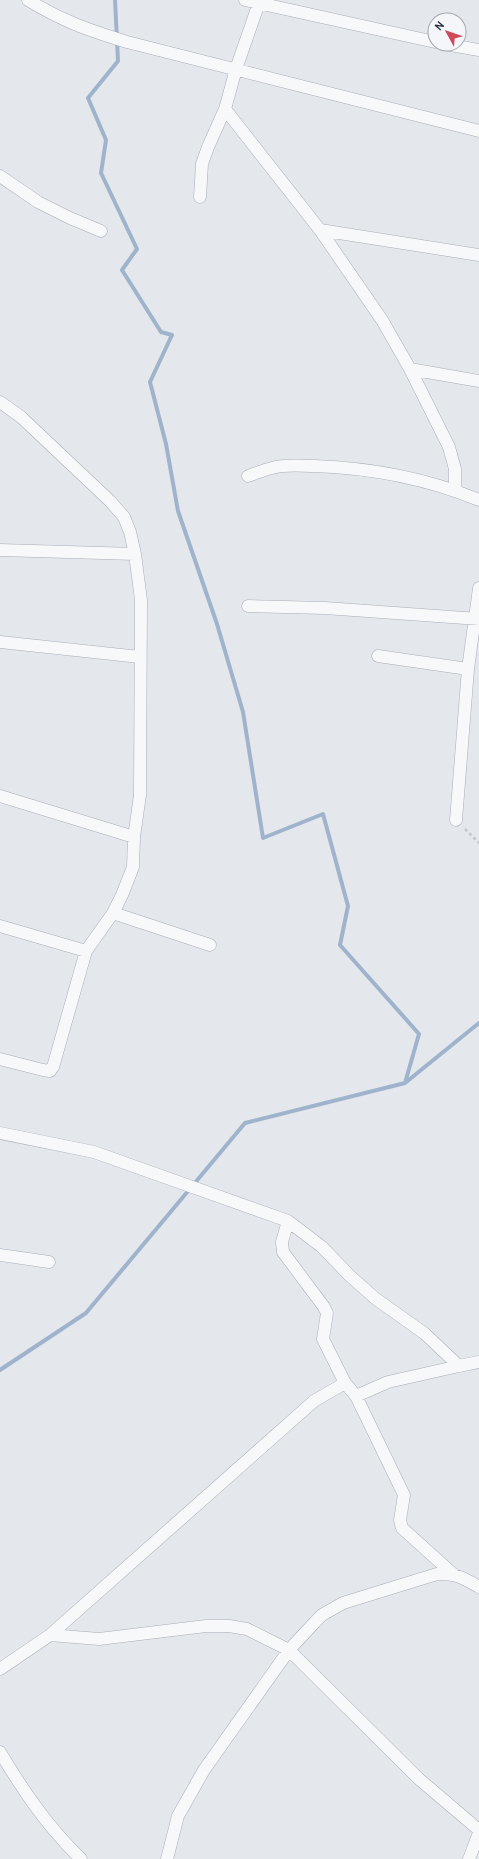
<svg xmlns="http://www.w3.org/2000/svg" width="479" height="1859" viewBox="0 0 479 1859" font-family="Overpass,sans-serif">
  <rect width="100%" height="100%" fill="#e4e7ec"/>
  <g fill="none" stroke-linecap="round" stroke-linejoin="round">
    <path stroke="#9fb4cc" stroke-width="4" d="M115,0L118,61L88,98L106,140L101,173L137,249L122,270L161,332L172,335L150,382L166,444L178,511L217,624L243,712L263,838L323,814L348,906L340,945L419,1034L405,1083
      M0,1370L86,1313L245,1123L405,1083L479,1023"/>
    <defs>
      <path id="street" d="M28,0C62,21 88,30 127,42L479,131
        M245,0L435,42
        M445,44L479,50
        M225,109L320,230L382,320L410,369L449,447L455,469V490
        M0,176L38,202L70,218L101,231
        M200,197L202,164L208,147L225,109L236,69L260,0
        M320,230L479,255
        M410,369L479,381
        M0,402L21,417L110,501L124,517L130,532L135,554L141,600L140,795L134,837L133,867L122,895L113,913L86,951L53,1067L50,1071L43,1070L0,1059
        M248,476C256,473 264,470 272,468C285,464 301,466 315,466C370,468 428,479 479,500
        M0,550L135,554
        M248,606L325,608L479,619
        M0,642L140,657
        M378,656L468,669
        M0,796L134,837
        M456,820L468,669L479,588
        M113,913L210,945
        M0,926L86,951
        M0,1133L94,1152L288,1221L322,1247L350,1276L376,1299L424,1333L459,1366L479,1362
        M288,1221L282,1242L283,1252L324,1307L327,1313L323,1339L345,1383
        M0,1255L49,1262
        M356,1396L404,1495L400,1520L402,1528L453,1574
        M50,1635L314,1401L345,1383L356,1396L388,1382L459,1366
        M0,1669L50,1635L99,1639L206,1626H229L247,1629L289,1650L419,1779L479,1830
        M0,1752C24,1792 47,1826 81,1859
        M167,1859L178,1816L204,1770L289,1650L315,1622L322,1615L343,1603L437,1574C457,1574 462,1577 479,1587
        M469,1859L479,1833"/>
    </defs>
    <use href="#street" stroke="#a9aeb7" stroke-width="13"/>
    <path stroke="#c2c5cb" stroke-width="2.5" stroke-dasharray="3 3" stroke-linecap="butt" d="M465,829L479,843"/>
    <use href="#street" stroke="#f7f8fa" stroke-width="12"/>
  </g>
  <g transform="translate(447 32) rotate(310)"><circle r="19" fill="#f4f6f9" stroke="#a4a8b1"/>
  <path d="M0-3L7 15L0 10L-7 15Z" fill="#d1495b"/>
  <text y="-6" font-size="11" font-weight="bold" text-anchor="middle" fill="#2b3445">N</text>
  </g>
</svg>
